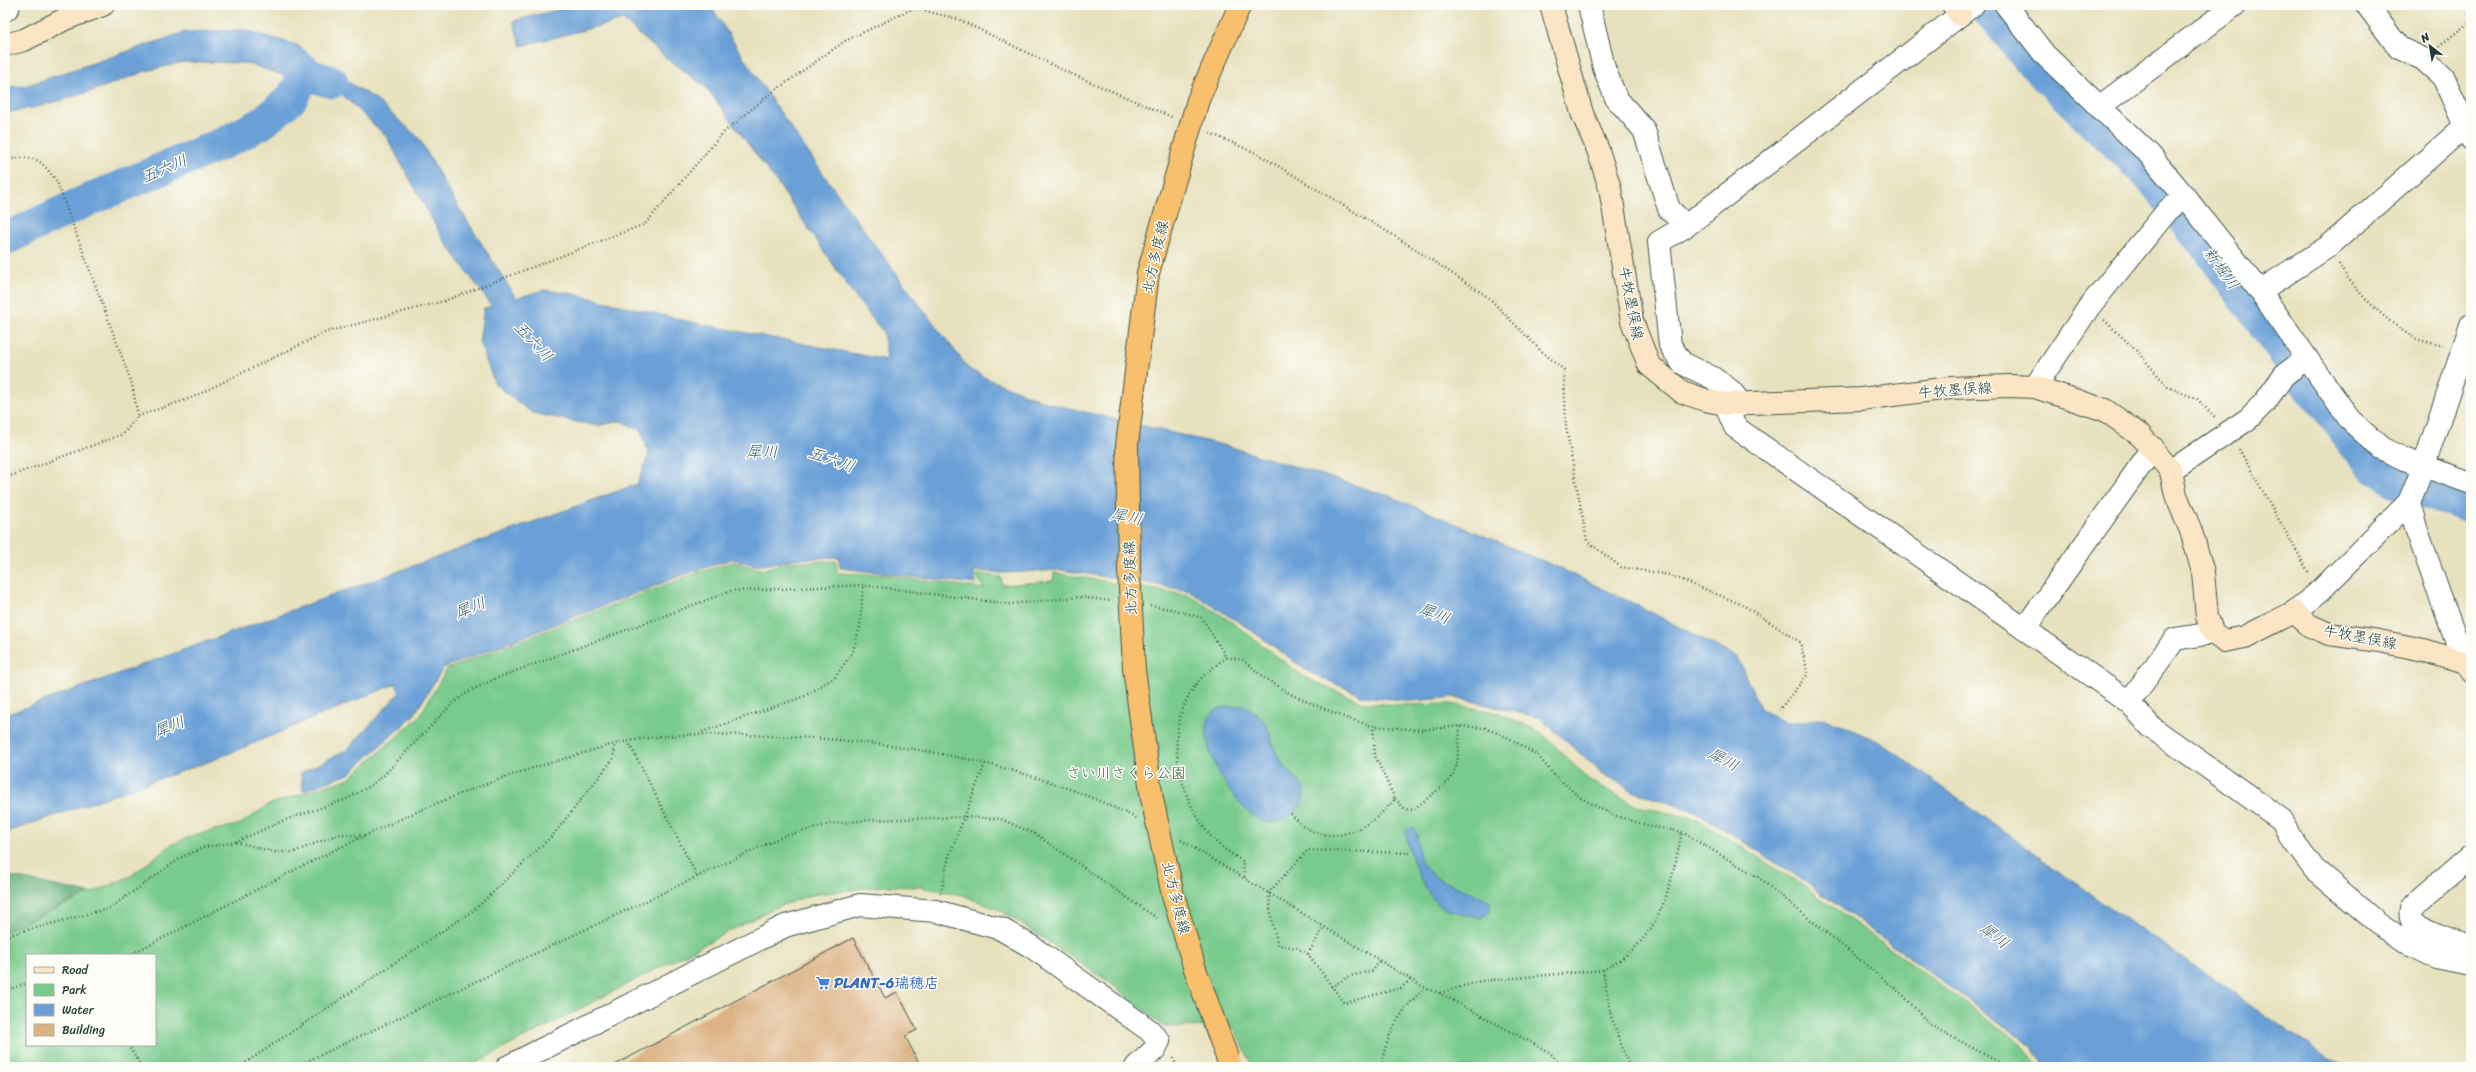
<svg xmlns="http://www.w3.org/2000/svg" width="2476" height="1072" viewBox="0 0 2476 1072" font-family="Sriracha,'Klee One',sans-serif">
  <rect width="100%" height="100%" fill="#fdfcf7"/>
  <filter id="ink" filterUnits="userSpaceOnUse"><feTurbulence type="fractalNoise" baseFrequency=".025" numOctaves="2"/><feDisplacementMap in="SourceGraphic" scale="8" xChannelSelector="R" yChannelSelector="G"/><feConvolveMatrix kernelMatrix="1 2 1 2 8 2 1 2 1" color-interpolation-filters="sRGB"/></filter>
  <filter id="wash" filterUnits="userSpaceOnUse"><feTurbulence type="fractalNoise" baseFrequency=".012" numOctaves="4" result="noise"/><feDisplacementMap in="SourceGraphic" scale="16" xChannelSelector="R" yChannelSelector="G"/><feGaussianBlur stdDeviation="0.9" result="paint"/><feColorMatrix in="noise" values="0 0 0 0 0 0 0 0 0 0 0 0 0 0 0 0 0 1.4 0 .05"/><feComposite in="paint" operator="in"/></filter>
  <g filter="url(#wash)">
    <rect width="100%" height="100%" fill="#e7e1bd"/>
    <path fill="#79cb8d" stroke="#4c8460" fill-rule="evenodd" d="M836,561L837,573L885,575L984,589L977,577L978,574L1001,577L1002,585L1053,581L1054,573L1188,595L1229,620L1304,677L1364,703L1405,705L1451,704L1499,713L1542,733L1590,781L1637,806L1697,819L1798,882L2022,1044L2039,1067H1253L1233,1026L1164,1027L1112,984L1002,911L962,895L920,887L881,886L811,895L772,909L468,1067H5V931L131,876L171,845L193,835L241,824L268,805L350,778L419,717L447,669L694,574L733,562L762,570L787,562ZM27,955H155V1045H27Z"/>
    <path fill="#62af78" stroke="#407656" d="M5,875L89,893L5,931Z"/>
    <path fill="#6aa0d7" stroke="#446e86" d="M577,5H710C789,131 878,252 969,369L988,379L1048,403L1231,447L1390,496L1555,566L1637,605L1737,657L1761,710L1787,723L1825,718L1880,742L2068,878L2327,1058L2352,1067H2046L2033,1047L1794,874L1695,811L1635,792L1602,773L1540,718L1455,697L1414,701L1363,696L1309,672L1248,628L1189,591L1142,582L1060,570L1004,573L974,571L976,584L840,568L839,557L794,559L759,566L732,559L683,575L443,668L414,715L349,774L303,791L301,773L347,750L400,692L395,684L216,759L5,833V715L637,484L649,455L641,430L620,421L597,426L532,413L495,384L479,342L484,308L492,306L443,239L386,136L335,88L318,89L301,93L282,75L246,63L184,62L146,71L90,92L37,107L5,113V87L25,86L185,32L245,30L297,45L332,72L374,98L419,138L452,197L516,298L544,290L570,293L691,322L887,360L883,332L856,298L778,184L706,87L665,57L623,20L521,46L513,21Z
      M1245,706C1274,725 1265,729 1278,756C1284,769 1298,778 1305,790L1301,806C1290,814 1281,824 1267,822C1239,820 1186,732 1215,711C1223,705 1236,707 1245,706Z
      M1414,827C1421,839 1415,852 1423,865C1435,884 1472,889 1490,902V912L1481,918C1469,915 1453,913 1442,907C1426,898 1406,850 1406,831Z"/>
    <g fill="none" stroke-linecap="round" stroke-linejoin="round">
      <path stroke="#6aa0d7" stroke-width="33" d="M1984,5L2033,64L2151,178L2210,251L2306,383L2329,410L2366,460L2393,480L2471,508
        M5,239L84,202L224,143L262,123L291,99L305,74L332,82"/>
    </g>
    <g id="blocks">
      <path fill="#ddb183" d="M853,938L885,998L897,992L917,1030L905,1036L921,1067H611Z"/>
    </g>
  </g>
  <g filter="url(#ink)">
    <use href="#blocks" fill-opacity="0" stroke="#3d5649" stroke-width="1"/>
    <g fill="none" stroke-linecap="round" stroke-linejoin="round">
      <defs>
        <path id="street" d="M1589,5L1604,68L1616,98L1644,130L1669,209L1686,226L1659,242L1670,345L1682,363L1713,378L1731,391L1742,405
          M2006,5L2045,55L2149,154L2185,197L2260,291L2350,420L2381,448L2404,459L2471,483
          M2367,5L2399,48L2423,59L2443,77L2471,139
          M5,10L8,8L7,5
          M2099,107L2235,5
          M1686,226L1973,5
          M2260,291L2329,246L2464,127
          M2035,387L2089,307L2168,210L2185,197
          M1725,404L1735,427L2129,702L2175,639L2213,633
          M2171,471L2248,419L2265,402L2284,375L2307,358
          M2409,502L2416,528L2464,663
          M2294,612L2320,591L2409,502L2424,465L2471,325
          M2025,628L2153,448
          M2129,702L2151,727L2282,820L2289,835L2314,869L2377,922L2410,945L2437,958L2471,965
          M2471,856L2411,908C2410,913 2410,919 2414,923C2424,933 2457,944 2471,947
          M507,1067L785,926L860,905L936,911L1001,929L1032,947L1149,1030L1159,1041L1155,1049L1136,1067"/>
        <path id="secondary" d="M1551,5L1582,113L1598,150L1610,188L1632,321L1649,365L1682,392L1705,400L1725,404L1861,399L1950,388L2010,386L2035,387L2105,410L2141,436L2171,471L2176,495L2191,531L2203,572L2207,617L2213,633L2224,641L2245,637L2294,612L2309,625L2329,634L2379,641L2424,650L2464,663L2471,670
          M1953,5L1960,15
          M5,45L24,40L65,19L103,5"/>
      </defs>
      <use href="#street" stroke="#3d5649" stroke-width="24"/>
      <use href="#secondary" stroke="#3d5649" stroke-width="24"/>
      <path stroke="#3d5649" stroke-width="2.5" stroke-dasharray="1 3" stroke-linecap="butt" d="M2439,46L2471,21
        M1210,133L1258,154L1401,240L1488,297L1540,350L1564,370L1566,427L1587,541L1621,567L1670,575L1743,605L1800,642L1808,674L1779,710
        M5,160C35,155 39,157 57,182L132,384L138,416L123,434L5,478
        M2339,264C2351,288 2389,324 2413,337C2422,342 2434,343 2443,346
        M2104,320L2135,349L2168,387L2197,399L2216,418
        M138,416L191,398L326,332L444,301L645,224L723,133L770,94L845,41L914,8L958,19L1067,72L1172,117
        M2239,449L2309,573
        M1150,606L1172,609L1202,618L1226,657L1243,660L1266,679L1292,695L1346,718L1373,726L1420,730L1460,726L1485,728L1509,738L1538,756L1555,776L1581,798L1613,815L1646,825L1682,832L1758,877L1903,995L1930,1025L2008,1067
        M1226,657C1217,665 1205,673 1197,683C1168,722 1173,767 1193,809C1200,821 1207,834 1217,843C1225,850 1234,855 1242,861L1245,878
        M702,732L805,696L835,677L852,653L860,627L863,585
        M628,741L698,878
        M1395,799L1405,809L1413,810L1450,780L1457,765L1460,726
        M1291,814C1323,853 1368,832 1395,799L1375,756L1373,726
        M1181,840L1425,988L1439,993L1549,1052L1563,1067
        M236,842L274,852H294L339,834L365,836
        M1410,853L1308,850L1269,892L1271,917L1278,945L1297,948L1308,954L1344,1003L1401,988L1410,980
        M941,893L949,856L985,764
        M5,936L110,908L182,857L205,847L236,842L282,821L344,800L367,788L383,776L452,704L468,692L497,678L731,591L863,585L1009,604L1079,597L1112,601
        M1308,954L1324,927
        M129,955C272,884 413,800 567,758C588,752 609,744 629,741C677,732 725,734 773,736C899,741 1022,761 1136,818
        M1331,987L1350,976L1373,971L1380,960
        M5,991L27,983
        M1440,993L1481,981L1603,970
        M128,1045L142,1067
        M1173,1058L1178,1067
        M239,1067L474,910L554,834L613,759L615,745
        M295,1067L781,837L830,824L870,820L964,817L1001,819L1037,835L1158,919
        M1382,1067C1384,1036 1402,1008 1425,988
        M1629,1067L1611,1016L1603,970C1662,939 1669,892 1682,832"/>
      <use href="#street" stroke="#fff" stroke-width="22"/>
      <use href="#secondary" stroke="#fce5c4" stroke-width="22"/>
      <defs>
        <path id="primary-bridge" d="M1228,1060L1195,969L1173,895L1152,799L1134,669L1129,569L1127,445L1148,273L1198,100L1240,5"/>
      </defs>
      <use href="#primary-bridge" stroke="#3d5649" stroke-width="24" stroke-linecap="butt"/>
      <use href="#primary-bridge" stroke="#f8bf6c" stroke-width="22"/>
    </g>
  </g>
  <defs>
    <symbol id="supermarket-bare" viewBox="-9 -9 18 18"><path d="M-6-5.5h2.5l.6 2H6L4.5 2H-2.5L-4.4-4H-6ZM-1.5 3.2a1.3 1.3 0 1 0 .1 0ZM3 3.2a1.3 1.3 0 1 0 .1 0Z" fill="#3f7fe0" stroke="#fdfcf7" stroke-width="2.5" paint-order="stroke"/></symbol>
  </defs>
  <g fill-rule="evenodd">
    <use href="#supermarket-bare" x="813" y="973" width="20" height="20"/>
  </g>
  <g text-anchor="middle" stroke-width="3" stroke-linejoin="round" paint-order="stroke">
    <g font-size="15" fill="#1f3d34" stroke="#fdfcf7">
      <text transform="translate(1155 257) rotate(-77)" y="5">北方多度線</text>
      <text transform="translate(1631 303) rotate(79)" y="5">牛牧墨俣線</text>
      <text transform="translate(1955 390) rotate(-4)" y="5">牛牧墨俣線</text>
      <text transform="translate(1130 578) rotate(-92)" y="5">北方多度線</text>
      <text transform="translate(2360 637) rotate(11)" y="5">牛牧墨俣線</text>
      <text transform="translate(1176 898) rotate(76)" y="5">北方多度線</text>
    </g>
    <g font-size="15" fill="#36604a" stroke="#fdfcf7">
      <text x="1126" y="778">さい川さくら公園</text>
    </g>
    <g font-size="15" font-weight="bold" fill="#366cbe" stroke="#fdfcf7" text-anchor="start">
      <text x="834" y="988">PLANT-6瑞穂店</text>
    </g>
    <g font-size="16" font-style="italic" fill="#39606d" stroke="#fdfcf7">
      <text transform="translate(164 168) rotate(-23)" y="6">五六川</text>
      <text transform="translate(2222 268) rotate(54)" y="6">新堀川</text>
      <text transform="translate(534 341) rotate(47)" y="6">五六川</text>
      <text x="762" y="457">犀川</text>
      <text transform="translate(832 459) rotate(19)" y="6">五六川</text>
      <text transform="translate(1127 516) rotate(12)" y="6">犀川</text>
      <text transform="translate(470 607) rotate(-22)" y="6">犀川</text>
      <text transform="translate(1435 613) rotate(21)" y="6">犀川</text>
      <text transform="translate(169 726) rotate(-22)" y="6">犀川</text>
      <text transform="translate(1724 759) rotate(28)" y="6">犀川</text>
      <text transform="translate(1995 935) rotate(38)" y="6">犀川</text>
    </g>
  </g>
  <rect width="2476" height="1072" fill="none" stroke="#fdfcf7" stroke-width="20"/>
  <rect x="26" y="954" width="130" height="92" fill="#fdfcf7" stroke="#a4b0a9"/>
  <rect x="34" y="967" width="20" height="6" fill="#fce5c4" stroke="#a4b0a9"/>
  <text x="62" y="974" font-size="12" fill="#1f3d34">Road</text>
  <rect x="34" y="984" width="20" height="12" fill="#79cb8d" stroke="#a4b0a9"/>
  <text x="62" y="994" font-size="12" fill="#1f3d34">Park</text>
  <rect x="34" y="1004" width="20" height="12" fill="#6aa0d7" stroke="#a4b0a9"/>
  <text x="62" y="1014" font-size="12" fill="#1f3d34">Water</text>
  <rect x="34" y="1024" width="20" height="12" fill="#ddb183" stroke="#a4b0a9"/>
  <text x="62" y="1034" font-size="12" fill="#1f3d34">Building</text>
  <g transform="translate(2430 46) rotate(329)" stroke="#fdfcf7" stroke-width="3" paint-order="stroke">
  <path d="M0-3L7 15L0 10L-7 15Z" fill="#1f3d34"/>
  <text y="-6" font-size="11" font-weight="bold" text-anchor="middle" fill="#1f3d34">N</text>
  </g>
</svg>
